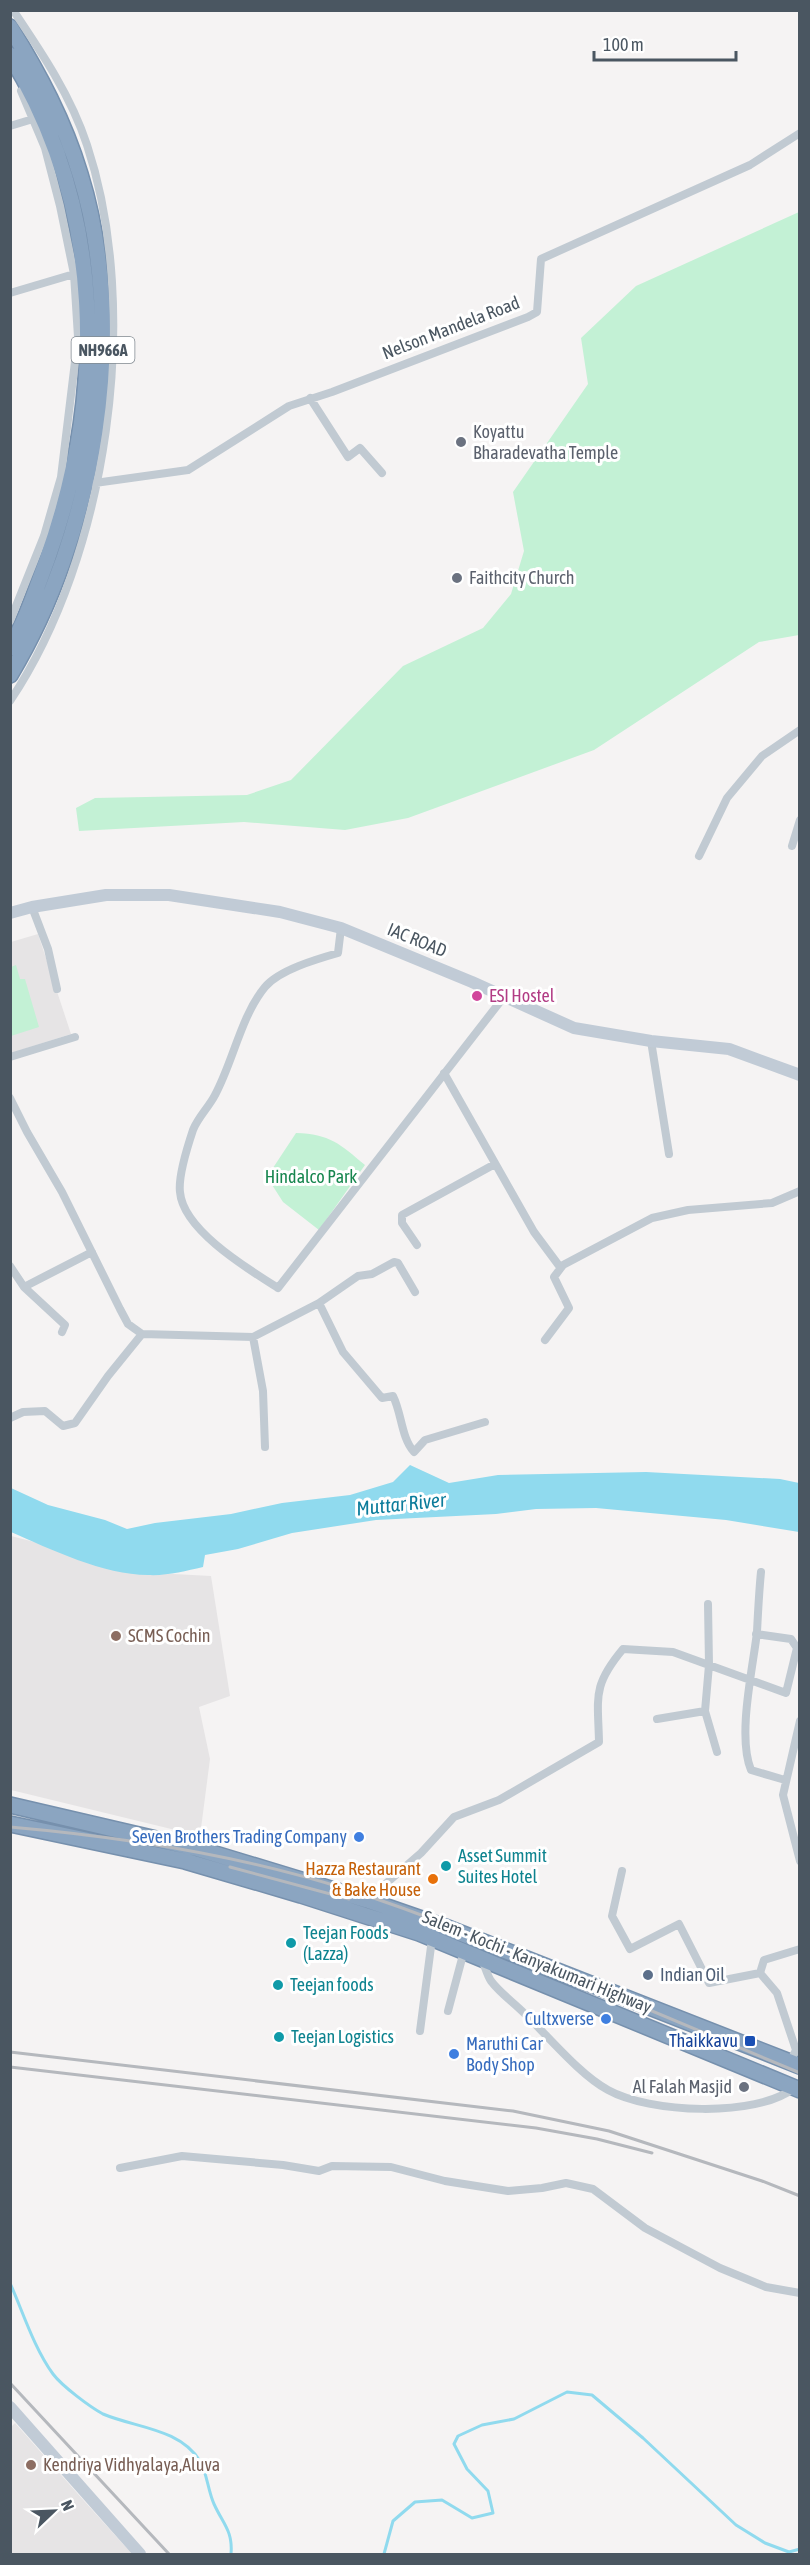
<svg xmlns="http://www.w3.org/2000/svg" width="810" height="2565" viewBox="0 0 810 2565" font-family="'Asap Condensed',sans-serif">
  <rect width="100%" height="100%" fill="#f5f3f3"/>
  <path fill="#e6e4e5" d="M38,934L71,1034L11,1053V942Z
    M11,1536L155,1573L211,1576L230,1696L199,1707L210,1759L200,1836L11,1790Z
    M15,2423L85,2502L132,2554H11L10,2428Z"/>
  <path fill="#c3f1d5" d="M799,212V635L759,642L594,750L408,818L345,830L244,822L79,831L76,808L95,798L247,795L291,780L403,666L483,628L511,594L524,551L513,492L588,384L581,338L636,286Z
    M16,965L20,979H25L39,1027L11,1036V967Z
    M296,1133C330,1134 340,1144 365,1165L319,1230L283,1202L267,1177Z"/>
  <path fill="#90daee" d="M410,1465L449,1483L498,1475L646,1472L780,1479L799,1483V1532L726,1520L596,1508L536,1509L496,1514L376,1520L292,1533L238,1549L205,1555L203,1567C185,1571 167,1576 148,1575C104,1575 50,1549 11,1532V1488L48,1505L105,1520L127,1529L155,1523L231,1514L282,1503L350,1495L393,1482Z"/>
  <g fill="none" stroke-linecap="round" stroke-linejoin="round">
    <path stroke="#90daee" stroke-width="3" d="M10,2283C23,2312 34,2348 53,2374C62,2386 90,2407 103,2414C136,2428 179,2428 200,2461C207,2473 208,2491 214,2504C223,2524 233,2531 231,2554
      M384,2554L393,2521L415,2502L442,2500L472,2518L493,2513L488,2491L467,2469L454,2444L458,2436L482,2425L514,2419L567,2392L592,2395L643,2438L736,2525L765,2543L789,2552L800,2549"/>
    <defs>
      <path id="highway" d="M10,27C39,74 64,121 80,174C129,331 94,536 10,675
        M10,55C105,210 107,392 47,560C36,589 26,621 10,648
        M10,1805L199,1849L367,1900L445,1927L800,2066
        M10,1824L185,1861L301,1895L419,1933L800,2090"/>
    </defs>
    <use href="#highway" stroke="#7690ad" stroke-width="18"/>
    <path stroke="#c1cad2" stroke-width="8" d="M10,126L33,119
      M10,293L74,274
      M310,398L348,457L360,448L382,473
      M95,483L188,470L289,406L332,392L528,317L537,312L541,259L750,165L800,133
      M10,621L44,536L61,477L78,337L74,274L60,206L45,148L21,91
      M10,701C108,555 142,311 87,145C71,96 42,53 13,10
      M792,846L800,820
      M699,856L727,798L762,756L800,730
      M32,907L48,949L57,989
      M341,928L338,953C317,959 279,970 265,987C241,1016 233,1062 215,1095C209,1107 198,1117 193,1130C188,1145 178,1176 180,1192C183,1230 248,1269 278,1288L503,998
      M651,1041L669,1154
      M10,1057L75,1037
      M444,1073L534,1232L560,1267
      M10,1098L27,1132L62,1192L120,1309L128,1324L142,1334L253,1337L319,1303L358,1276L372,1274L394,1262L398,1263L415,1292
      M417,1245L402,1223V1215L495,1164
      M10,1266L24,1287
      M319,1303L343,1352L382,1398L393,1396C402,1414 401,1437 414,1452L425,1440L485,1422
      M62,1332L65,1325L24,1287L92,1252
      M253,1337L263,1391L265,1447
      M545,1340L569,1308L554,1277L563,1265L652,1218L688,1210L772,1203L800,1191
      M10,1418L23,1412L45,1411L63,1426L75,1423L108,1376L142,1334
      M761,1572C759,1592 758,1612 757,1632C753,1668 737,1736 751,1770L785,1780
      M708,1604L709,1665L705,1711L717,1752
      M657,1719L705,1711
      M800,1721L783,1795L800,1861
      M622,1871L612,1916L630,1949L679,1924L709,1983L760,1973
      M367,1900L421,1853L454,1817L499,1800L599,1742C598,1697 592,1686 623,1649L673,1652L786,1693L797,1648L791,1639L756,1634
      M482,1960C485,1966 487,1975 491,1981C500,1993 513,2002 524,2013C548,2036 580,2075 608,2090C649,2113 756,2118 794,2088
      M448,2011L464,1951
      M420,2031L432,1939
      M790,2062L796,2050L777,1993L760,1973L764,1960L800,1949
      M120,2168L182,2156L283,2165L319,2171L332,2166L391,2167L445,2181L508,2191L542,2188L566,2183L593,2189L645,2228L720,2268L766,2287L800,2293"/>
    <path stroke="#c1cbd6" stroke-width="12" d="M10,913L32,907L106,895H169L280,912L341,928L472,982L574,1028L651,1041L729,1049L800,1075
      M10,2407L140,2554"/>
    <use href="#highway" stroke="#8ba5c1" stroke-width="15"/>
    <path stroke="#b5b8bd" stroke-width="3" d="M10,1827C124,1837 240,1855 349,1890C432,1916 511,1951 590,1985C660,2015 730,2044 800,2073
      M230,1867L349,1899
      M10,2052L513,2111L609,2131L762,2181L800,2196
      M10,2067L536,2128L597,2139L652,2153
      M10,2383L169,2554"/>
  </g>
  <g fill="#6b7280" stroke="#fff" stroke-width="2">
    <circle cx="461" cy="442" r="6"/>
    <circle cx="457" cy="578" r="6"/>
    <circle cx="744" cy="2087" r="6"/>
  </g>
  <circle fill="#d1479c" stroke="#fff" stroke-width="2" cx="477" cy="996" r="6"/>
  <g fill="#8d6e63" stroke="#fff" stroke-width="2">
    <circle cx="116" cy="1636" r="6"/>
    <circle cx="31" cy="2465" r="6"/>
  </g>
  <g fill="#3f7fe0" stroke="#fff" stroke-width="2">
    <circle cx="359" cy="1837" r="6"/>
    <circle cx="606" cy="2019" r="6"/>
    <circle cx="454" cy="2054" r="6"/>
  </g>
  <g fill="#0f9aa8" stroke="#fff" stroke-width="2">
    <circle cx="446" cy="1866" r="6"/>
    <circle cx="291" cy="1943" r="6"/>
    <circle cx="278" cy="1985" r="6"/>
    <circle cx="279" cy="2037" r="6"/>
  </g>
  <circle fill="#e8710a" stroke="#fff" stroke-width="2" cx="433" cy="1879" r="6"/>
  <circle fill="#5c6f8a" stroke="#fff" stroke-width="2" cx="648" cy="1975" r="6"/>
  <rect fill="#1a4fb4" stroke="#fff" stroke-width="2" x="744" y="2035" width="12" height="12" rx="3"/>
  <g text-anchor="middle" stroke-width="6" stroke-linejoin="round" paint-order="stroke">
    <rect fill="#fff" stroke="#808990" stroke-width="1.5" x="71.5" y="337" width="63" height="26" rx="4.5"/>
    <g font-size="16" font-weight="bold" fill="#4a5661">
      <text x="103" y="356">NH966A</text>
    </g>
    <g font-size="18" fill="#4a5661" stroke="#fff">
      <text transform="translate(451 328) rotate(-21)" y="6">Nelson Mandela Road</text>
      <text transform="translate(417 940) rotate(22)" y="6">IAC ROAD</text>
      <text transform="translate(537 1962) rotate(22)" y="6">Salem - Kochi - Kanyakumari Highway</text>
    </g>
    <g font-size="18" fill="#5b616d" stroke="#fff" text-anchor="start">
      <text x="473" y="438">Koyattu<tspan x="473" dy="21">Bharadevatha Temple</tspan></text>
      <text x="469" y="584">Faithcity Church</text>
      <text x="732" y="2093" text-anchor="end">Al Falah Masjid</text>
    </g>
    <g font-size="18" fill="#b23c85" stroke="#fff" text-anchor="start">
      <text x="489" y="1002">ESI Hostel</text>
    </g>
    <g font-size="18" fill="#17864f" stroke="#fff">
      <text x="311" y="1183">Hindalco Park</text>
    </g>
    <g font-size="18" fill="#785e54" stroke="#fff" text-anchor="start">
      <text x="128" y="1642">SCMS Cochin</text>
      <text x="43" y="2471">Kendriya Vidhyalaya,Aluva</text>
    </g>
    <g font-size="18" fill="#366cbe" stroke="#fff" text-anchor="end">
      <text x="347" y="1843">Seven Brothers Trading Company</text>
      <text x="594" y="2025">Cultxverse</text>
      <text x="466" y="2050" text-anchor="start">Maruthi Car<tspan x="466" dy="21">Body Shop</tspan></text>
    </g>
    <g font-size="18" fill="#0d838f" stroke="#fff" text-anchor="start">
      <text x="458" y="1862">Asset Summit<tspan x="458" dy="21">Suites Hotel</tspan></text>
      <text x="303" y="1939">Teejan Foods<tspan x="303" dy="21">(Lazza)</tspan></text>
      <text x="290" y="1991">Teejan foods</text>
      <text x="291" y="2043">Teejan Logistics</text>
    </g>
    <g font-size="18" fill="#c56008" stroke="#fff" text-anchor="end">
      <text x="421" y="1875">Hazza Restaurant<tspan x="421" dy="21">&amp; Bake House</tspan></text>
    </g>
    <g font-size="18" fill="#4e5e75" stroke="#fff" text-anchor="start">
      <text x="660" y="1981">Indian Oil</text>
    </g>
    <g font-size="18" fill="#164399" stroke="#fff" text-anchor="end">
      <text x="738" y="2047">Thaikkavu</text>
    </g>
    <g font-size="20" font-style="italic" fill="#0c7c9b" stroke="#fff">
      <text transform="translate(401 1504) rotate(-6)" y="7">Muttar River</text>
    </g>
  </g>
  <rect width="810" height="2565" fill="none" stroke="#4a5661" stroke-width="24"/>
  <g transform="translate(54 2511) rotate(67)" stroke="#ffffff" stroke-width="4.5" paint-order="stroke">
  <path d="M0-4.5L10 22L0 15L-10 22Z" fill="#4a5661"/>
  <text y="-9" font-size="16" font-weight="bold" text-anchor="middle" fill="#4a5661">N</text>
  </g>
  <path d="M594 51v9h142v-9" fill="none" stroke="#4a5661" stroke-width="3"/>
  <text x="603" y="51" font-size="18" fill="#4a5661" stroke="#ffffff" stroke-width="4.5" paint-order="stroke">100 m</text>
</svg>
